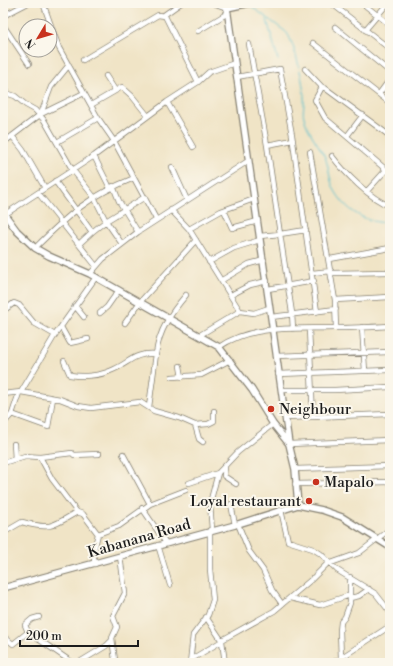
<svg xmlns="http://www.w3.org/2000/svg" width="393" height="666" viewBox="0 0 393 666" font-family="'Libre Bodoni',serif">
  <rect width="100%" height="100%" fill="#fbf7ec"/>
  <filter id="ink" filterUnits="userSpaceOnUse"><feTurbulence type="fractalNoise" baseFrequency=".025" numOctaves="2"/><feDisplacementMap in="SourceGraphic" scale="8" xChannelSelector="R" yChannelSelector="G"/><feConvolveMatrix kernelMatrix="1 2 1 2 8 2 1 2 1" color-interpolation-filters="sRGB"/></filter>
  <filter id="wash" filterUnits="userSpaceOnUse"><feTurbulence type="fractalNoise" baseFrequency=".012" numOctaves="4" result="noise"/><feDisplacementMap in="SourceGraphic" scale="16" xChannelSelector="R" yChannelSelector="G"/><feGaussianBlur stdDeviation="0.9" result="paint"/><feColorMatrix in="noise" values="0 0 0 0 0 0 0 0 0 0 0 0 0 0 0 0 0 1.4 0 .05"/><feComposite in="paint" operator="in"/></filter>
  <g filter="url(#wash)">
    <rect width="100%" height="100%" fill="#f0e4c6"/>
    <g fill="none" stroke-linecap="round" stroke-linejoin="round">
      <path stroke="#54bfd0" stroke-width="1" d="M251,6C257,11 284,30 287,33C295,45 304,84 304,98C305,104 302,111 304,117C307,131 318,143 325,157C329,167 329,179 334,189C346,211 365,223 390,223
        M267,20L278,60"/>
    </g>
  </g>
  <g filter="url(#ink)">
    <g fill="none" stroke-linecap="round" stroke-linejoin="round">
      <defs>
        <path id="minor" d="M43,3L59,48L98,118L114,141L156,219
          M213,3L227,8
          M331,3L390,49
          M362,3L390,25
          M164,15L181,3
          M3,16L28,3
          M3,25L29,64
          M335,27L390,72
          M365,30L388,3
          M198,31L228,13
          M313,43L390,103
          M249,44L267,145
          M83,60L158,15L165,16L198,82
          M305,69L322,87L325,88L390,136
          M106,76L115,90
          M237,77L280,69L292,135L317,312
          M322,87L315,100L325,118L390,173
          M3,88L9,94L15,96L26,105L35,110L44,120L72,169L94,197L106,221L122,244
          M379,94L390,79
          M167,102L193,147
          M91,105L122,87L132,96L148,116
          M41,114L51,87L69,65
          M12,136L23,150L45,188
          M347,136L363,115
          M57,142L98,118
          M3,143L41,114L84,93
          M310,152L335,300L390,297
          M94,156L110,188
          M332,156C345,173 370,199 390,206
          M172,167L187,200
          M55,181L92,232L106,221L145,197
          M113,186L119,201L138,232
          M367,191L386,170
          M39,194L96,266
          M171,210L189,229
          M224,210L232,228L258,221
          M4,215L94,156L167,102L198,82L209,72L235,63
          M260,236L280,234L267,145L293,140
          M79,244L92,232
          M35,248C69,214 89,196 134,178
          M330,259L390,248
          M209,262L234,248L260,240
          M312,273L331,271
          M332,273L390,272
          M90,274L103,259L138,232L248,161
          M222,280L249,264L264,260
          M268,289L314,281
          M231,295L250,285L267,281
          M335,300L336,328
          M75,306L84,317
          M3,311L14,303L19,305L34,323L55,335
          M240,311L254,313L269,308
          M100,313L107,307L119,290
          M271,317L336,309
          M125,323L140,302L196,240
          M61,327L70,343L88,339
          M362,327L365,371
          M293,329L292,313L280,234L306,230
          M309,329L313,417
          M200,335L240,311L189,229L221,211L254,199
          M219,347C252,324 297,329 335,328C353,328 372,327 390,326
          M276,356L390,352
          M64,361L70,375C82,377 99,376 110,371C129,364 133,352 156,354C159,330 171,313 186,295
          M180,366L182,377
          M278,374L390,370
          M172,377L201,375L230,360
          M281,390H335L390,387
          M21,392L55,335L96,277
          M3,394L21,392L60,399L78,406L91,408L140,402L154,411L179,418L195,425L199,439L203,442
          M149,407L156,354
          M12,414L48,427L53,398
          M285,418L390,414
          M3,424L12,414L19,393
          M195,425L208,424L214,421V411
          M14,444L15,459
          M289,444L390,440
          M123,454L150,504
          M40,457L72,453L74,455L99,454
          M3,463L25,456L40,457L52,479L77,512L83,514L98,534L93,554L95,564
          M225,467L224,476L236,484
          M295,469L390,466
          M189,483L218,473
          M295,484L390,482
          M231,504L235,525
          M142,508L166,543
          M281,510L288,541L313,549L321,554L337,570L376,594L390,612
          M238,524L249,551L263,570L272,590L282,604
          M212,530L210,503L218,473L238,452L273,424
          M3,533L22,522C50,530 52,527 77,512
          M98,534L119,526L150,504L186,490
          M158,545L170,585
          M331,563L359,553L390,529
          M290,598L320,605L350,595
          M350,598L359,596L369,589
          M39,617L32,619L25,625L28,632L73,663
          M206,617L222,641L225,663
          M3,636L13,644L28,632
          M222,640L274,611L312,579L329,562
          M341,658L340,631L341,622L345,617L350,603V577
          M115,660L112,638L117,627L113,616L125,593L120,556
          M190,660L222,641
          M78,663L106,646L112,640
          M190,663L193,635L208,615L213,600L210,569V530
          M333,663L390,626"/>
        <path id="tertiary" d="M250,3L227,8L289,444
          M3,212L17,231L35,248L49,256L90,274L219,347L252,390L273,424L289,444L295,469L298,505
          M3,588L235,525L298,505L322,510L342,517L390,547"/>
      </defs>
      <use href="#minor" stroke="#868071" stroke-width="6"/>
      <use href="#tertiary" stroke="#868071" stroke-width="8"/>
      <use href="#minor" stroke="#fff" stroke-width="4.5"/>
      <use href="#tertiary" stroke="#fff" stroke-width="5.5"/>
    </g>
  </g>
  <g fill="#c8321e" stroke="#fbf7ec" stroke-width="1.5">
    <circle cx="271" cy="409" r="4"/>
    <circle cx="316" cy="482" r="4"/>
    <circle cx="309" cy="501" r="4"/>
  </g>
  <g text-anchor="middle" stroke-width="4" stroke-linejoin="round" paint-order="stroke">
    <g font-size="15" fill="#1c1c1c" stroke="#fbf7ec" text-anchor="start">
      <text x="279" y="414">Neighbour</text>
      <text x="324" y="487">Mapalo</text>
      <text x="301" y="506" text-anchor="end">Loyal restaurant</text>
    </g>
    <g font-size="15" fill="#1c1c1c" stroke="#fbf7ec">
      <text transform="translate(139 538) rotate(-16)" y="5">Kabanana Road</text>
    </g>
  </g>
  <rect width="393" height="666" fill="none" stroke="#fbf7ec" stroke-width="16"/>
  <g transform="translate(38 38) rotate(232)"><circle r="19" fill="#fbf7ec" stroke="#a29f99"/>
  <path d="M0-3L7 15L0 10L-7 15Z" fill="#c8321e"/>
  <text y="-6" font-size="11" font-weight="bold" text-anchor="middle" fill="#1c1c1c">N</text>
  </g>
  <path d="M20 640v6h118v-6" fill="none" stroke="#1c1c1c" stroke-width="2"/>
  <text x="26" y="640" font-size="12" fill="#1c1c1c" stroke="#fbf7ec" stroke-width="3" paint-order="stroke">200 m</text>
</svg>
